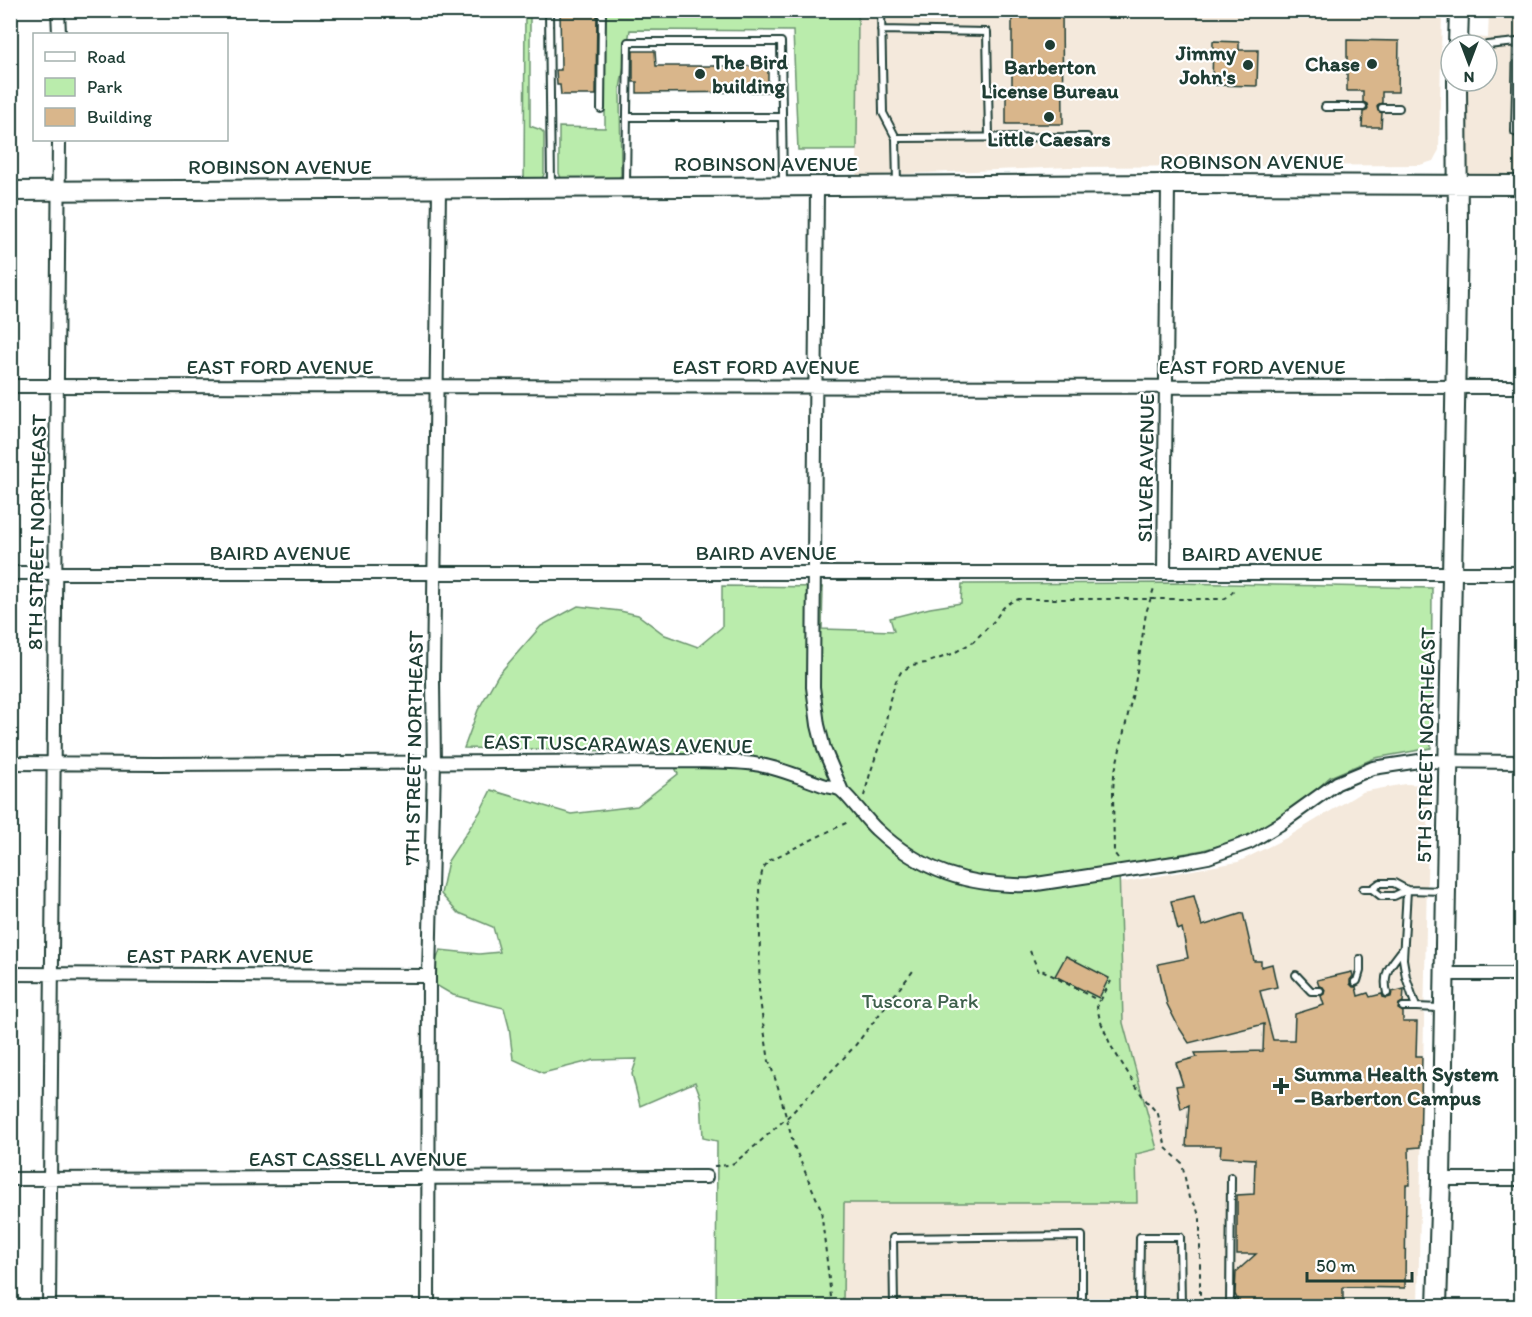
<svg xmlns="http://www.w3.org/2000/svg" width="1532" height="1317" viewBox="0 0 1532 1317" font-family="Itim,sans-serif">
  <rect width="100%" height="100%" fill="#fff"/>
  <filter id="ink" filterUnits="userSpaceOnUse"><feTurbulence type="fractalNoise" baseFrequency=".0167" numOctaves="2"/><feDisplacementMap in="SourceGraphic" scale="12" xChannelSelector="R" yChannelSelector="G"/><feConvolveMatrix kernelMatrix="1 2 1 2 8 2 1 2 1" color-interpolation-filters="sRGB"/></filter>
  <g filter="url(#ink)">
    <path fill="#f4e9dc" d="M858,11H1442L1439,150L1433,161L1420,165L1069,167L857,176Z
      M1489,11H1521V185H1457V81H1487V45H1458V36L1488,38Z
      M1405,784L1429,785L1418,1306H843L844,1203H1136V1154L1157,1148L1123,1023L1119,883L1238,862L1286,838L1362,792Z"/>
    <path fill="#baecac" stroke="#6c9470" stroke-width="1.5" d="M530,10V126L541,130L544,133V174L541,181H524L525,11Z
      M603,11H858L857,150H798L793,31L630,30L620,89L621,175L618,180L562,181L559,173V127L605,128V70Z
      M1174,583L1432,588L1431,748L1375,758L1330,777L1315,791L1276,822L1253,836L1203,850L1119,866L1123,1023L1157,1149L1136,1154L1137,1203H844L843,1306H716L717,1141L703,1138L701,1098L695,1082L640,1106L632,1074L637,1059L594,1060L543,1073L513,1059L509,1027L504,1008L479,1002L453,995L429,981L440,950L479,954L500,952L493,927L457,912L441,894L448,861L480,812L491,790L571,814L637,806L678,774L668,752L464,748L478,710L498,675L541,626L578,606L620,611L638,615L665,635L698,647L722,627V586L823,587L822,629L894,631L890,618L930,608L961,603L962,584Z"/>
    <path fill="#d9b68b" stroke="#1f3d34" stroke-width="1.5" d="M560,10H597L596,95H561L560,85H557L556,70H561Z
      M1012,10H1062L1063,124H1006V92H1012Z
      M1347,40L1399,41L1398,92H1382V103L1379,104L1377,107L1378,111L1382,113L1381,127H1362L1363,112L1366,111L1368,108L1367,104L1363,102V91H1347Z
      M1213,41L1239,42V50H1258L1257,86L1212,85Z
      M633,51H655L656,66H768V92L637,93V82H633Z
      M1194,896L1202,926L1243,913L1254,961H1261V967L1272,964L1277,987L1260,991L1273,1040H1294L1295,1014L1324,1005L1321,996L1324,994L1325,990L1323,987L1319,986L1317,980L1352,972L1353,976L1350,980V984L1353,987H1356L1358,996L1368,993L1370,997L1382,994L1383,997L1387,998L1391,997L1392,992L1404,989L1403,1002L1399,1004L1398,1009L1403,1012V1022H1417L1416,1056H1422L1420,1147L1409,1148L1410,1185H1406L1405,1288L1343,1287V1306H1240L1235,1294L1236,1272L1256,1254H1237V1195L1254,1194L1255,1159L1220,1157L1221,1146H1186L1189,1105L1181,1109L1176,1086L1183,1085L1176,1063L1197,1057L1195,1053L1263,1051L1264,1024L1189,1043L1178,1026L1167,1004L1158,964L1188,958L1182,928L1178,930L1171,901Z
      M1066,956L1109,978L1099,998L1055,976Z"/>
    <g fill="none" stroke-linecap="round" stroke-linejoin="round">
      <defs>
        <path id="service" d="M549,10L551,185
          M881,10L883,113L896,138
          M881,30L987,32L989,137
          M1487,45L1517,42L1515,132L1522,136
          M1325,107H1363
          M1382,108H1399
          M601,109L602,10
          M627,117H782
          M626,184L628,42H781L783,183
          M897,184L896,138L1087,137
          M1363,889H1372L1381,896H1394L1407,890
          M1372,889L1380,883H1394L1407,890L1445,891
          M1407,890L1403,959L1406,977L1416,1007L1440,1008
          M1296,975L1311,991H1320
          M1355,982L1357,981L1360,971V959
          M1387,993C1382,972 1391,965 1403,949
          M1403,1007H1416
          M894,1306L893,1238L1082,1236V1306
          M1139,1306L1140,1237H1180L1181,1306
          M1230,1306L1231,1177"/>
        <path id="minor" d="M58,10L59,34
          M817,187L813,687L818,725L824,749L841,789
          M10,386L1522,387
          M10,573H1522
          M1164,573L1168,184
          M10,763L156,764L701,761C721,762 741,761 760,765C783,769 804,779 826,786C830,787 835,787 839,789C846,792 867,821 876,829C921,871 968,887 1030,885L1187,861L1208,857L1250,842L1280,824L1337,783L1373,768L1419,761L1522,762
          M10,974L429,976
          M1444,974H1522
          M10,1179L706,1177
          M1441,1179H1522
          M49,1306L59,140
          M428,1306L429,976L434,763L433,681L439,189"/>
        <path id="secondary" d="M1458,45L1459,10
          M10,191L1168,184L1522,185
          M1437,1306L1441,1179L1447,829L1453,524L1458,231L1457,81"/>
      </defs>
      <use href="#service" stroke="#1f3d34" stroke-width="10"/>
      <use href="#minor" stroke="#1f3d34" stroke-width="16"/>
      <use href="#secondary" stroke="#1f3d34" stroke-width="22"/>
      <path stroke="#1f3d34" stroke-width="2" stroke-dasharray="4.5 4.5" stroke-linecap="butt" d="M864,796L870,774L884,731L890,699L896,681L901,672L912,665L926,663L952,654L973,642L994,621L1003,608L1011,602L1019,599H1223C1229,597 1233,593 1234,587
        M1118,858L1114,853L1113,792L1114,775L1135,684L1146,613L1155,585
        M1030,951L1039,972L1042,970L1099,1001
        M1111,981L1097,1007L1100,1020L1111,1046L1143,1097L1158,1114L1166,1148L1182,1163L1189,1198C1196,1203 1197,1210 1200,1219V1306
        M714,1166L729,1165L734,1163L755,1146L791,1114L854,1047L913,971
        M832,1306L821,1209L794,1146L778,1087L769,1061L763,1023L759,990L760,933L759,886L763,868L770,860L850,821"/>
      <use href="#service" stroke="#fff" stroke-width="6"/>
      <use href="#minor" stroke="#fff" stroke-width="12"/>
      <use href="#secondary" stroke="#fff" stroke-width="18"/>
    </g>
  </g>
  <g fill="#1f3d34" stroke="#fff" stroke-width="2">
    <circle cx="1050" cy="45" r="6"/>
    <circle cx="1372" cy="64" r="6"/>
    <circle cx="1248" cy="65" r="6"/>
    <circle cx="700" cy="74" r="6"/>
    <circle cx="1049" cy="117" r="6"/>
    <path d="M1278 1077h6v6h6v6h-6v6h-6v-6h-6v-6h6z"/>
  </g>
  <g text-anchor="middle" stroke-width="4.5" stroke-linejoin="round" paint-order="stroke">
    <g font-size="21" font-weight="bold" fill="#1f3d34" stroke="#fff" text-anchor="end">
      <text x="1236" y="60">Jimmy<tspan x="1236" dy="24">John's</tspan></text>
      <text x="712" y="69" text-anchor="start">The Bird<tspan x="712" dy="24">building</tspan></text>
      <text x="1360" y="71">Chase</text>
      <text x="1050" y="74" text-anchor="middle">Barberton<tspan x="1050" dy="24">License Bureau</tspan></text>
      <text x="1049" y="146" text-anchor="middle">Little Caesars</text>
      <text x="1294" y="1081" text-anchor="start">Summa Health System<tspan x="1294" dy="24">– Barberton Campus</tspan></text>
    </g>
    <g font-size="21" fill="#1f3d34" stroke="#fff">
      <text x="1252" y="169">ROBINSON AVENUE</text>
      <text x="766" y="171">ROBINSON AVENUE</text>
      <text x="280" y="174">ROBINSON AVENUE</text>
      <text x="280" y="374">EAST FORD AVENUE</text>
      <text x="766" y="374">EAST FORD AVENUE</text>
      <text x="1252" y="374">EAST FORD AVENUE</text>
      <text transform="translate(1146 468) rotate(-89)" y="7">SILVER AVENUE</text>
      <text transform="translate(37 532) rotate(-89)" y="7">8TH STREET NORTHEAST</text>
      <text x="280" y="560">BAIRD AVENUE</text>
      <text x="766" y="560">BAIRD AVENUE</text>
      <text x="1252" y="561">BAIRD AVENUE</text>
      <text transform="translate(618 744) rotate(1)" y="7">EAST TUSCARAWAS AVENUE</text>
      <text transform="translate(1426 745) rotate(-89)" y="7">5TH STREET NORTHEAST</text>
      <text transform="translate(414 748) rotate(-89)" y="7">7TH STREET NORTHEAST</text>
      <text x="220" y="963">EAST PARK AVENUE</text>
      <text x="358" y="1166">EAST CASSELL AVENUE</text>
    </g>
    <g font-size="21" fill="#3e604c" stroke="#fff">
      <text x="920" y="1008">Tuscora Park</text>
    </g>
  </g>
  <rect width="1532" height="1317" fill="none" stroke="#fff" stroke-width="36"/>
  <rect x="18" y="18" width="1496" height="1281" fill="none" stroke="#1f3d34" stroke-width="2" filter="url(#ink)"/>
  <rect x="33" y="33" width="195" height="108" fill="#ffffff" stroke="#a5b1ae" stroke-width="1.5"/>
  <rect x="45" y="52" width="30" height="9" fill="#ffffff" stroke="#a5b1ae" stroke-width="1.5"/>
  <text x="87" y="63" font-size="18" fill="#1f3d34">Road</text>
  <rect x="45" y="78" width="30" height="18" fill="#baecac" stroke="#a5b1ae" stroke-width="1.5"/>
  <text x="87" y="93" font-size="18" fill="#1f3d34">Park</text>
  <rect x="45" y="108" width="30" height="18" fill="#d9b68b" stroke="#a5b1ae" stroke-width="1.5"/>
  <text x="87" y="123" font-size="18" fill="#1f3d34">Building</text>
  <g transform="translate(1469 63) rotate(180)"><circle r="28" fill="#ffffff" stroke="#a5b1ae" stroke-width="1.5"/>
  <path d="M0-4.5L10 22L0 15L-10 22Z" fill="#1f3d34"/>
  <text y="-9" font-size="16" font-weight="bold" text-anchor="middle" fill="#1f3d34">N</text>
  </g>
  <path d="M1307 1272v9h105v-9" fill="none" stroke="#1f3d34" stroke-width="3"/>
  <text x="1316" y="1272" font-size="18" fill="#1f3d34" stroke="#ffffff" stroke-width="4.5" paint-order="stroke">50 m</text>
</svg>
